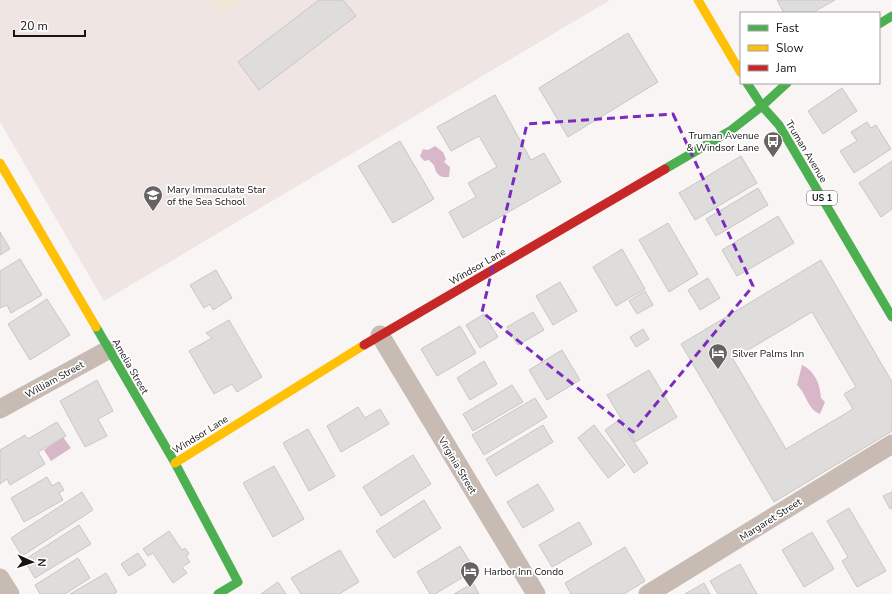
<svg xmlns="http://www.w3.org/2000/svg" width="892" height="594" viewBox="0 0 892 594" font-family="'Nunito Sans',sans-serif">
  <rect width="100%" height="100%" fill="#f9f5f4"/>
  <path fill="#efe5e2" d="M0,0H610L104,301L0,122Z"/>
  <path fill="#f0e7d6" d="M212,0H241L222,13Z"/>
  <path fill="#d8b7c9" d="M435,146L443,152L446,159L444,162L450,167L449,177C439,178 436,174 434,165L429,160L424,161L420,156L423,149L428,150Z
    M802,365C815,371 820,384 821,398L825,402L820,414C807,409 807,394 797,385Z
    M63,437L71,448L51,461L44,450Z"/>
  <path fill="#dfdcdc" stroke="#c9c6c6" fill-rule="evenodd" d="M319,0H343L356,16L259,90L238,62Z
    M777,0H835L812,13H784Z
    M628,33L658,82L568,137L539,88Z
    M842,88L857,111L823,134L808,111Z
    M495,95L531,160L544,153L561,182L463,238L449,212L476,197L468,183L497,167L479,136L451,151L437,127Z
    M867,122L871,128L876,125L891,149L854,173L840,151L857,141L851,132Z
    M400,141L434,199L393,223L358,166Z
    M741,156L757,183L695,220L679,193Z
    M892,161V209L881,217L859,183Z
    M758,188L768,205L716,236L706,219Z
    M778,216L794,243L737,276L722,250Z
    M668,223L698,274L669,292L639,240Z
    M0,232L10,249L0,255Z
    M622,249L645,289L616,306L593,267Z
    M20,259L42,295L11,313L7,305L0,308V271Z
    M821,260L892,382V431L774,502L681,344ZM812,312L856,387L844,394L853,409L786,449L733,359Z
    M216,270L232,298L213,310L210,304L204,308L190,285Z
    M708,278L720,298L700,310L688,290Z
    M560,282L577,311L553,325L536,296Z
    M645,291L653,305L637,314L629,301Z
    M47,299L70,335L30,360L8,324Z
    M533,312L544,330L518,345L507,327Z
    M484,314L498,337L480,348L466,325Z
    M229,320L262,377L237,392L232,384L214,394L189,351L212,338L206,333Z
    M460,326L476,353L437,376L421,349Z
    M643,329L649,339L636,347L630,337Z
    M562,350L580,380L547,400L529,370Z
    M484,361L497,384L470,400L457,378Z
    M649,370L677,417L635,442L607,395Z
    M97,380L113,411L98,419L107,436L85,447L60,401Z
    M512,385L523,402L473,431L463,414Z
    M535,398L547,417L484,455L472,435Z
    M358,407L365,418L380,409L389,424L341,452L327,426Z
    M619,420L648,463L634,473L605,430Z
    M57,422L66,436L38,452L45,464L10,485L7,479L0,484V450L25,435L28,439Z
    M543,425L553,442L496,476L486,459Z
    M594,425L625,465L608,478L578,438Z
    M308,429L335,476L309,491L283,443Z
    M413,455L431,484L381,516L363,487Z
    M274,466L304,519L273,537L243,483Z
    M47,477L52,486L59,482L64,490L59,493L63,500L24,522L11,498Z
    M538,484L554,510L523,528L507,502Z
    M82,492L93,510L22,556L11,538Z
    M892,492V508L890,509L883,496Z
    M424,500L441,528L394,558L376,531Z
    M849,508L886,571L857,587L842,561L848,557L827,521Z
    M579,522L592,544L552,567L539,545Z
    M79,525L91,544L35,578L24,560Z
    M169,531L182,550L185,548L189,554L186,556L190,562L182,567L187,573L173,583L153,553L148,556L143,549Z
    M812,532L834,569L804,587L782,550Z
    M460,546L475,570L435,594H430L417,572Z
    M625,547L645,581L624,594H571L565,583Z
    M340,550L359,582L339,594H301L291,578Z
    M138,553L146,565L129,576L121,564Z
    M78,558L90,578L65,594H40L35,585Z
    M740,564L757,594H718L710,581Z
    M106,573L117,592L113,594H70Z
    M278,582L286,594H261Z
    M473,583L479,594H454Z
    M704,583L710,594H685Z"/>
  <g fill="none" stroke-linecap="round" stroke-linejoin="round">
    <path stroke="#c7bbb3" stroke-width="19" d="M380,335L536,594
      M0,409L108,350
      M0,578L10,594
      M648,594L892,444"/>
    <path stroke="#4caf50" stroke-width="9" d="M879,24L892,16
      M747,83L762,106L779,125L892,317
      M665,169L730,131L762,106L787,83
      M96,327L175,463L238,582L218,594"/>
    <path stroke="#ffc107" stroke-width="9" d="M698,0L741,73
      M0,163L96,327
      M175,463L364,345"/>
    <path stroke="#c62828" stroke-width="9" d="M364,345L665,169"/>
  </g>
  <path fill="none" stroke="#7b2cbf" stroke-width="3" stroke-dasharray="8 5" stroke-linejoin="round" d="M673,114L753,286L633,432L482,312L527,124Z"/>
  <defs>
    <symbol id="bus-pin" viewBox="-11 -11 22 30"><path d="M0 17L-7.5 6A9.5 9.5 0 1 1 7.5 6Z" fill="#666362" stroke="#fff"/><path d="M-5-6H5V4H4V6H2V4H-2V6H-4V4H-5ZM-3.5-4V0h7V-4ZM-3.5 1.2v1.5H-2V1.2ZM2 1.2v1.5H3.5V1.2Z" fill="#fff"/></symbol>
    <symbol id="school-pin" viewBox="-11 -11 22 30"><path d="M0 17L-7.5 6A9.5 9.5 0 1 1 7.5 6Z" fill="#666362" stroke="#fff"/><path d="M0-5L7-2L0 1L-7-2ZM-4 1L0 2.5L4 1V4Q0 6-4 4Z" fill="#fff"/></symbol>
    <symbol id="hotel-pin" viewBox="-11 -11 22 30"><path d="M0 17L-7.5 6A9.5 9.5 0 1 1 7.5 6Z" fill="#666362" stroke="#fff"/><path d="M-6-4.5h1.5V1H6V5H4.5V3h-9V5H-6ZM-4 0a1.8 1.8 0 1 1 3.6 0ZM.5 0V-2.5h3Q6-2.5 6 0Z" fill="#fff"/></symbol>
  </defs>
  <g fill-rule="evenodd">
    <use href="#bus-pin" x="762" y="130" width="22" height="30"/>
    <use href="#school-pin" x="142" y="184" width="22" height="30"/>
    <use href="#hotel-pin" x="707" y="342" width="22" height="30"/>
    <use href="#hotel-pin" x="459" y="560" width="22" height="30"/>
  </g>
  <g text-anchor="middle" stroke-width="3.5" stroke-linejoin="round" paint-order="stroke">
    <rect fill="#fff" stroke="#5d5b5a" stroke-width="1" x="807" y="191" width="30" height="14" rx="3"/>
    <g font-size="9" font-weight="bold" fill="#171514">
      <text x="822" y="201">US 1</text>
    </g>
    <g font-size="10" fill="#171514" stroke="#fff" text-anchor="start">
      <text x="759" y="139" text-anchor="end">Truman Avenue<tspan x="759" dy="12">&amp; Windsor Lane</tspan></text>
      <text x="167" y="193">Mary Immaculate Star<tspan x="167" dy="12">of the Sea School</tspan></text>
      <text x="732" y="357">Silver Palms Inn</text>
      <text x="484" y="575">Harbor Inn Condo</text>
    </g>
    <g font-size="10" fill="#171514" stroke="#fff">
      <text transform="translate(807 151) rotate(59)" y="4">Truman Avenue</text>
      <text transform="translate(477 266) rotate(-30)" y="4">Windsor Lane</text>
      <text transform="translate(131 366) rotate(60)" y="4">Amelia Street</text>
      <text transform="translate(54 379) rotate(-29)" y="4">William Street</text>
      <text transform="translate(200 434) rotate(-32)" y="4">Windsor Lane</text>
      <text transform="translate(458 465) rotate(59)" y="4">Virginia Street</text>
      <text transform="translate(770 519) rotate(-32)" y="4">Margaret Street</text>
    </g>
  </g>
  <rect x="740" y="12" width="140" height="72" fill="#ffffff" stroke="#a2a1a1"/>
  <rect x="748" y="25" width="20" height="6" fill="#4caf50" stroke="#a2a1a1"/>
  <text x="776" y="32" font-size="12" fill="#171514">Fast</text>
  <rect x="748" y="45" width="20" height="6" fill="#ffc107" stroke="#a2a1a1"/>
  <text x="776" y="52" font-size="12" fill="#171514">Slow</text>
  <rect x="748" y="65" width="20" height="6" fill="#c62828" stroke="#a2a1a1"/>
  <text x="776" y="72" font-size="12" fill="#171514">Jam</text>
  <g transform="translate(32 562) rotate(93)" stroke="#ffffff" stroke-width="3" paint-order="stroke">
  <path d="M0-3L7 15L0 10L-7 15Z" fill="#171514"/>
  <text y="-6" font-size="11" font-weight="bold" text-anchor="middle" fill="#171514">N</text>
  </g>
  <path d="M14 30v6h71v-6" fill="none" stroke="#171514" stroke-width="2"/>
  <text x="20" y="30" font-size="12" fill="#171514" stroke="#ffffff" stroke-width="3" paint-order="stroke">20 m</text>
</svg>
